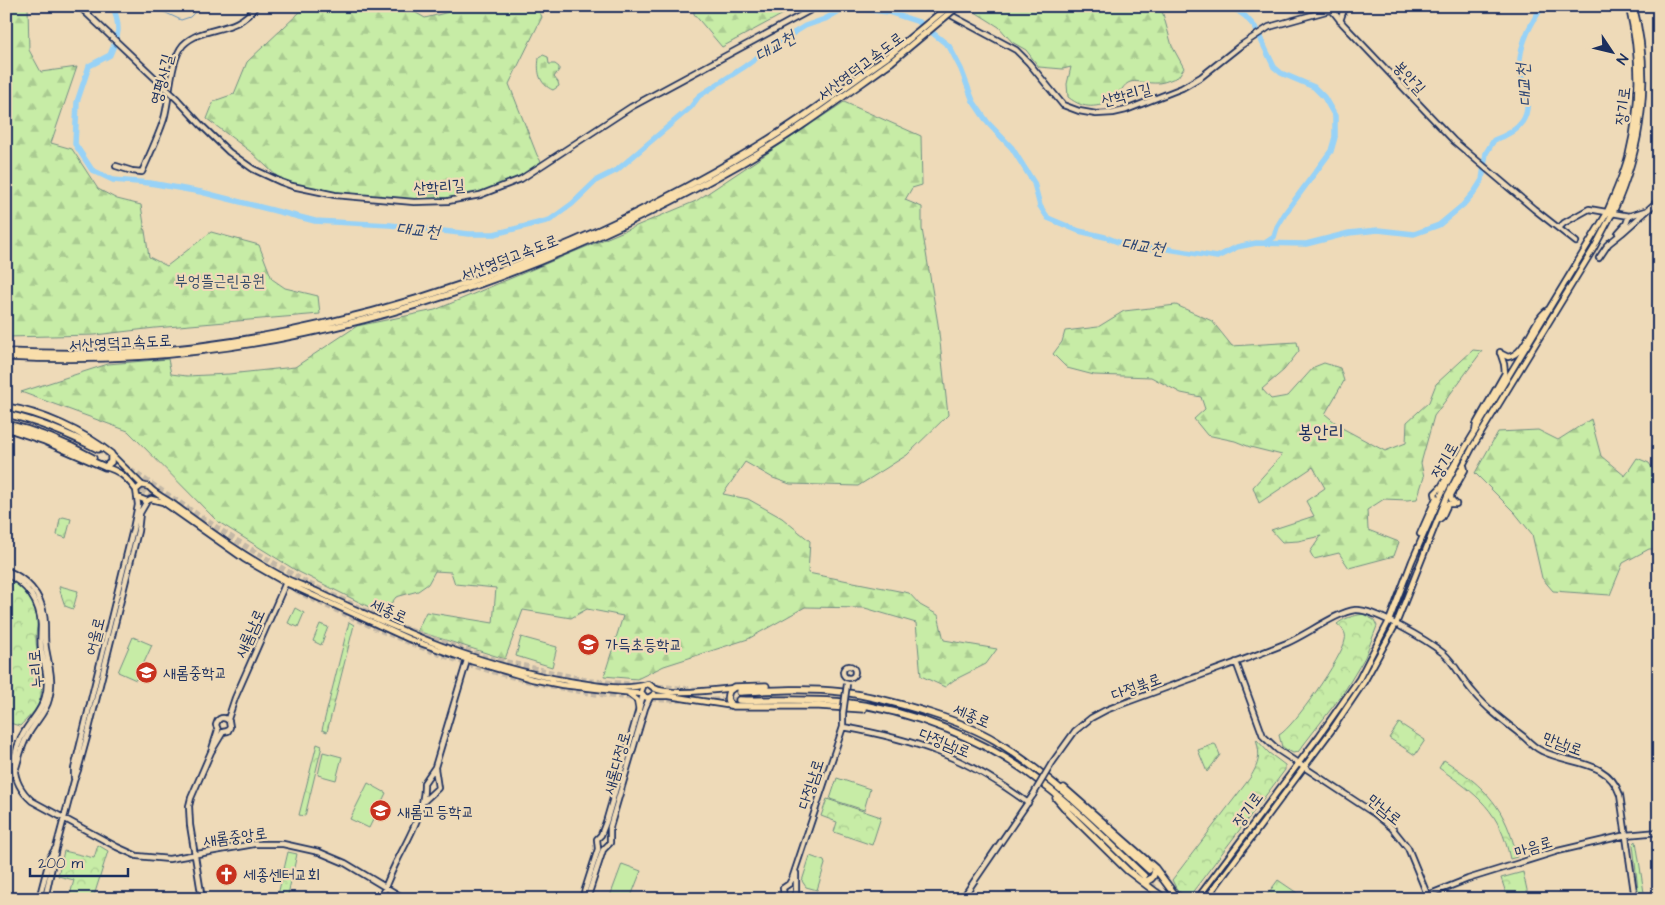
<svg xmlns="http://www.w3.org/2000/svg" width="1665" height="905" viewBox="0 0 1665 905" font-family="'Architects Daughter','Poor Story',sans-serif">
  <defs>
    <pattern id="forest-firs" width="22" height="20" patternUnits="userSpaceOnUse" patternTransform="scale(1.25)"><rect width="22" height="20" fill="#c7eca6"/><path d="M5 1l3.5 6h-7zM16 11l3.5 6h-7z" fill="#aacb91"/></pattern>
    <pattern id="cemetery-stones" width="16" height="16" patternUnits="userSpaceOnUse" patternTransform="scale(1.25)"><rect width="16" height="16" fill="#c7eca6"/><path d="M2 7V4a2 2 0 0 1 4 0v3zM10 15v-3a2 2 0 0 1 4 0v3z" fill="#aacb91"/></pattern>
    <pattern id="park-crowns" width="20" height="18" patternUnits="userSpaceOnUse" patternTransform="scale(1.25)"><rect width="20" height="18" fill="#c7eca6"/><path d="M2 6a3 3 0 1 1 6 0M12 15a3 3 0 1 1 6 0" fill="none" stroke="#aacb91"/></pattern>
  </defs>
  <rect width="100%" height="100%" fill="#eedab8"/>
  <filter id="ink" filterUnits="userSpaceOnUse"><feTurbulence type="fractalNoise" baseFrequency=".02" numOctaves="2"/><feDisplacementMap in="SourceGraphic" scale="10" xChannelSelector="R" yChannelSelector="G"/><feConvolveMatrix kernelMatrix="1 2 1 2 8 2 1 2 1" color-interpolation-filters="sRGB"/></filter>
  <g filter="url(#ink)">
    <path fill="url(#forest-firs)" stroke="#718e82" d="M6,6H28L29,50L41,72L77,67L51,143L72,149L98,189L117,199L141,205L149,257L167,266L211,232L259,245L272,279L285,288L318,296L320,314L155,328L95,335L6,337Z
      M303,6H404L425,18L449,12L452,6H537L542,17L509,84L537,155L543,165L480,195L434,202L340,196L282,181L251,152L207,119L214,101L234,94L247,62L301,11Z
      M694,6H798L722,47L694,14Z
      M977,6H1159L1163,14L1172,46L1184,68L1178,77C1172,79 1166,82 1159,83C1132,84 1129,72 1115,102C1095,106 1086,111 1068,97L1067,84L1071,67L1063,69L1039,67L1026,50L1012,42L999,27L972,10Z
      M844,102L921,136L922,185L912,188L905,200L922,207V229L938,324L948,415L907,455L858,486L790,484L773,478L745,462L723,494L748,499L782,518L810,541L808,573L909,593L920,605L938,615L944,640L997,649L986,664L954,680L945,687L921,676L916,623L865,608L805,607L748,639L664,666L637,679L604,676L623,616L587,609L571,618L523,610L505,659L417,631L426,612L493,623L496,588L455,584L451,572L435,571L428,584L418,591L396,597L383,614L297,571L217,521L128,431L21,392L108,364L168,359L171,374L187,376L229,374L295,367L357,326L435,310L696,201Z
      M1176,305L1212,321L1232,346L1297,342L1299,351L1284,370L1262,389L1271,399L1288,396L1314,367L1324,363L1340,368L1344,381L1325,414L1342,428L1385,451L1406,443L1407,422L1429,402L1436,384L1473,350L1482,351L1434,416L1421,463L1424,477L1417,499L1407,500L1384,499L1367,510L1368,530L1399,542L1394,556L1349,568L1339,553L1314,559L1310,552L1321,536L1298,541L1282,542L1271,530L1314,516L1306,501L1325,488L1313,467L1259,503L1253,487L1282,455L1250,447L1235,441L1207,435L1194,419L1205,409L1201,397L1181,393L1151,377L1094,375L1067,368L1053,354L1062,342L1065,331L1098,327L1124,311Z
      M1591,419L1601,456L1625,476L1637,458L1649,463L1659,479V549H1649L1623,563L1610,595L1553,591L1542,578L1532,534L1515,513L1475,473L1498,432L1538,430L1558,440Z"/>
    <path fill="url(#cemetery-stones)" stroke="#718e82" d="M543,55L548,57L549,64H555L559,67V70L554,77L558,82L559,86L553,90C539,84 537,72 539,58Z"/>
    <path fill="url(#park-crowns)" stroke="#718e82" d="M63,517L71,519L66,538L57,535L60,519Z
      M6,578C20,584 32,597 37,611C39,618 36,629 36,638C36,661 47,679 39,702C37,711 26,719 20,726L6,722Z
      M60,586L78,591L73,609L65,606L59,588Z
      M1363,614L1374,620L1377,626L1365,657L1344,692L1298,752L1293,753L1282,747L1279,735C1293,728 1343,656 1345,640C1347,633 1342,628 1337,624C1344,618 1353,616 1363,614Z
      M349,622L354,625L327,732L322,730Z
      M320,624L328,627L321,645L313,641Z
      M1399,723L1425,740L1415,755L1389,738Z
      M1256,739L1269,753L1285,765V770L1191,894L1185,897L1176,888L1172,880L1250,778C1259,763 1261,756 1256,739Z
      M317,744L322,746L305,816L299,815Z
      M1214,744L1216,745L1220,755L1207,772L1198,750Z
      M1444,760C1486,787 1506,808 1517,857L1510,859C1500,811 1478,795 1439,768Z
      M827,799L881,817L872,845L834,832L837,822L821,816Z
      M1636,841L1645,899H1639L1633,844Z
      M98,845L108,851L93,899H69L74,880L58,876L64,851L94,858Z
      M288,852L297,854L287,899H277Z
      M1523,872L1529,899H1508L1501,878Z
      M1278,880L1300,895L1298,899H1264Z"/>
    <path fill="#c7eca6" stroke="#718e82" d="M295,608L304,613L298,627L288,623Z
      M133,637L152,645L136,680L118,672Z
      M521,637L557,647L552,667L516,656Z
      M323,752L342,757L336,780L318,775Z
      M837,778L870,789L864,810L830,799Z
      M368,783L386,793L369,828L350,819Z
      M810,856L824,861L825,864L817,890L806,887L802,881Z
      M622,864L641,871L630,899H609Z"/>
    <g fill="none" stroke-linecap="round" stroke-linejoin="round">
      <path stroke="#6591ba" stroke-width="1" d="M141,6L164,12L181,20L190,17L201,6"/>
      <path stroke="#97d2f7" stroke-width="5.5" d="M113,6C121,29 119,34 110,55L89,66L77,102L75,144L92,170L113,180L150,183L201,192L315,221L390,225L469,234H494L550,220L572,204L597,180L617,170L691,107L699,96L744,67L776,44L805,26L825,19L846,7L888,12L919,22L949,46L961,69L973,101L988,123L1012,148L1034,183L1040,206L1048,218L1079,231L1105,237L1134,248L1168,249L1217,257L1237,247L1256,243L1306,244L1349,233L1378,230L1414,234L1439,225L1463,205L1475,191L1482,180L1486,153L1494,140C1520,131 1533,117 1525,89C1522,78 1519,70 1520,59C1522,40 1532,21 1543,6
        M1231,6L1245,16L1255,27L1274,67L1281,73L1314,87L1324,97L1335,116V137L1331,151L1286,212L1277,227L1274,237L1265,243"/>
      <path stroke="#c4b8a6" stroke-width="5.5" stroke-dasharray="5.5 3" stroke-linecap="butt" d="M98,449L113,458
        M123,465L234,539L305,582L398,626L484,657L590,681L641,685
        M134,485L158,501
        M289,586C310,599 332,608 354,618C458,668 573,701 690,700
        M650,686L703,690
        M704,700H739
        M1151,871L1166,885
        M1145,878L1162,894"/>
      <defs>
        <path id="secondary" d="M930,6L947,13L1016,50L1029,63L1063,105L1079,111L1096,114L1113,113L1126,110L1182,88L1201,77L1240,46L1269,27L1344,6
          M1332,10L1343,24L1454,141L1534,209L1576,242
          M1340,21L1345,6
          M177,99L200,124L229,152L253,169L281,182L292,186L335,195L414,202L448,201L480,195L521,179L631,107L818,6
          M116,166L132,171L142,172C150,154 158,137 164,119C170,99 170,60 183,45C204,24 236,35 256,6
          M1559,228L1564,223L1589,209L1629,216L1645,211
          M1618,233L1626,224L1629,216
          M1607,245L1622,233L1659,200
          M1599,258L1609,243
          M6,570C26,578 41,594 44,615C46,626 44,638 46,649C49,666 54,681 49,699C46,713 35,722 28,735C21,746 19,759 15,771
          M6,574C27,584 40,602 41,625C41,633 40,640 41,648C44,665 50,680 45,697C42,710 33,718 26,729C10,754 9,781 32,801L117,847L137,856L169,859L254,844H283L319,852L345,863L405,899
          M1236,662L1263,736L1278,750L1375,814L1392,828L1408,848L1429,899
          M843 672a6 6 0 1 1 12 0a6 6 0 1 1-12 0Z
          M228,719L235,698L287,580
          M843,727C917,740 966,757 1028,803
          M218,730L216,725C218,717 224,716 229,721L230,727L228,731L223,732
          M212,749L218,730
          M1052,763L1075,731L1091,718L1106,710C1166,687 1227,667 1287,643C1306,635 1337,612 1355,610C1373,608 1428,641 1443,653C1455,663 1462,680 1473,692C1487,709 1506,723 1524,737C1529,742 1535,748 1542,751C1570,765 1608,759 1620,795L1635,899
          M74,778V769L133,529L138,505L137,497
          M424,801L438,788L435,768
          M39,899L50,857L55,849
          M45,899L56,848L74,781L78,770L87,737L138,531L140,513L147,501
          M202,899L190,825L189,806L191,798L211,752L223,732
          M380,899C386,886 391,872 398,859C410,835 425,811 424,783L435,767L468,657
          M582,899L598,849L597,839L601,835L606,822L643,695
          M587,899L603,850L610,843V827L645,708L650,697
          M784,899L783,888L789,884L792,879L843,727V713
          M790,899L796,893V873
          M962,899L1033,795
          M1418,899L1468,879L1558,851L1626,835L1659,832"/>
        <path id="primary" d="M1500,353L1508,357C1528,353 1531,320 1549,309
          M1475,432L1476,424L1505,373L1504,364L1500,352
          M111,454L142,485
          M105,467C120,471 127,478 136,490
          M1456,504L1451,499V495L1465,470L1464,466
          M1437,521L1442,517L1448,504H1456
          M1420,534L1436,498L1435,493L1441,487L1458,458
          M643,687L641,692L645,697L649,698L654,694
          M628,693L637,700L639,711
          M642,694L562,685L532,679L471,661L409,639L286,583L244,559L163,502L151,499L147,501L137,497L136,490L142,485L149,487C156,495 167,499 176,506C211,532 248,559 287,579C297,584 308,587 318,592C400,631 484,668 574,682C598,686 625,691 648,684C651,685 652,687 654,688C667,696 717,690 733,688
          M653,696H669L733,706
          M1197,899L1319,736L1359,679L1389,621L1412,561L1442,493L1462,453L1607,213
          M1206,899L1331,731L1364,682L1396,624L1447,496L1472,448L1594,248L1612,214"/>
        <path id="highway" d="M1607,213C1615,194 1624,175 1629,155C1641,106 1641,55 1629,6
          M1612,214C1642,149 1652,76 1633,6
          M6,352C51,354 95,354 140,352C201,348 263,338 323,324C473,289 609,234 741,156C792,127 839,91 887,57
          M6,357C70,360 134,359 197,351C390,329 577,257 745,161C796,132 843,96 891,62
          M6,407C41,412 84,432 111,454V462L105,467L45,441L6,428
          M6,414C38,421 69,434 98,449
          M6,424C37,431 66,443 93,458
          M766,686L734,687L729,691C726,699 727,703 734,706H819L863,709
          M740,692C774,690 808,688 842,692C872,696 901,704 930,713C952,720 976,729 996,741C1053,777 1100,825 1149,870
          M739,700C773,701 808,698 842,702C912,710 988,740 1043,784C1079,811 1111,845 1144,876
          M1064,788L1155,868L1178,899
          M1056,798L1069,813L1128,871L1165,899
          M1142,881C1150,882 1155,877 1155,868"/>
      </defs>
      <use href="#secondary" stroke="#1b2f5e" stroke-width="8"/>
      <use href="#primary" stroke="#1b2f5e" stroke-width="8"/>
      <use href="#highway" stroke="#1b2f5e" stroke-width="9"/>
      <use href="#secondary" stroke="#eedab8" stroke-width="4.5"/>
      <use href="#primary" stroke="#f9deab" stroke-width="4.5"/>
      <use href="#highway" stroke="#f9deab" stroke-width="5.5"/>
      <defs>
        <path id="secondary-bridge" d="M80,7L177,99
          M843,713L847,684
          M1033,795L1052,763"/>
        <path id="highway-bridge" d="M887,57L949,6
          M891,62L958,6"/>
      </defs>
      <use href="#secondary-bridge" stroke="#1b2f5e" stroke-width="8" stroke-linecap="butt"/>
      <use href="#highway-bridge" stroke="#1b2f5e" stroke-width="9" stroke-linecap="butt"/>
      <use href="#secondary-bridge" stroke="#eedab8" stroke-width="4.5"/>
      <use href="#highway-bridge" stroke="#f9deab" stroke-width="5.5"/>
    </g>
  </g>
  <defs>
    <symbol id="school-disc" viewBox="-11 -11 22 22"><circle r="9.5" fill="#c8321e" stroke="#eedab8"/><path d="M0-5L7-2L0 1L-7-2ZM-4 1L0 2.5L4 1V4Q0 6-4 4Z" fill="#fff"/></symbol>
    <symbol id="church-disc" viewBox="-11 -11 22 22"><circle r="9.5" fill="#c8321e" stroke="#eedab8"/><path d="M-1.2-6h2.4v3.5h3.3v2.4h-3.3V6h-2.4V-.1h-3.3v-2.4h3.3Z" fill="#fff"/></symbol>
  </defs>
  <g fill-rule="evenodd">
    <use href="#school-disc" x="576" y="632" width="25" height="25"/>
    <use href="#school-disc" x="134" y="660" width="25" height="25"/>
    <use href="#school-disc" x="368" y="798" width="25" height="25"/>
    <use href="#church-disc" x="214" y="862" width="25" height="25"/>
  </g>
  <g text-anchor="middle" stroke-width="4.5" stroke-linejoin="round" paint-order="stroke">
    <g font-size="16" fill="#1b2f5e" stroke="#eedab8">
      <text transform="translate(860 66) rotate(-37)" y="6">서산영덕고속도로</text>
      <text transform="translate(1410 77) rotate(47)" y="6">봉안길</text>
      <text transform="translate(161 79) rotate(-76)" y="6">영평사길</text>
      <text transform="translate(1126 94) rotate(-15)" y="6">산학리길</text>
      <text transform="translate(1622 106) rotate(-84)" y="6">장기로</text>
      <text transform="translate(439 186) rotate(-4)" y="6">산학리길</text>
      <text transform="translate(509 257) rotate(-21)" y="6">서산영덕고속도로</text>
      <text transform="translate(120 342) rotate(-3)" y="6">서산영덕고속도로</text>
      <text transform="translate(1444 460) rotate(-61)" y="6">장기로</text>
      <text transform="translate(389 610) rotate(24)" y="6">세종로</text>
      <text transform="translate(249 633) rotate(-66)" y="6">새롬남로</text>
      <text transform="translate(94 636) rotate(-76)" y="6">어울로</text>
      <text transform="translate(35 669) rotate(-95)" y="6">누리로</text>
      <text transform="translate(1136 686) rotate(-20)" y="6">다정북로</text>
      <text transform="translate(972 715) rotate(23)" y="6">세종로</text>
      <text transform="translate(945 742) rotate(22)" y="6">다정남1로</text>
      <text transform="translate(1563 743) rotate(20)" y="6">만남1로</text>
      <text transform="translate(616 763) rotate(-74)" y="6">새롬다정로</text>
      <text transform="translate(810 784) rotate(-72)" y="6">다정남로</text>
      <text transform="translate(1247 809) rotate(-54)" y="6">장기로</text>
      <text transform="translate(1385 809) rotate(39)" y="6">만남로</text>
      <text transform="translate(235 836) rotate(-7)" y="6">새롬중앙로</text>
      <text transform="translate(1533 846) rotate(-17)" y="6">마음로</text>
    </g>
    <g font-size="16" fill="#354b69" stroke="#eedab8">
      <text x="220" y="286">부엉뜰근린공원</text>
    </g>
    <g font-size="16" fill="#1b2f5e" stroke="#eedab8" text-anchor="start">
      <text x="605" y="650">가득초등학교</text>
      <text x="163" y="678">새롬중학교</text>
      <text x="397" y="817">새롬고등학교</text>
      <text x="243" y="880">세종센터교회</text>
    </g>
    <g font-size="18" font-style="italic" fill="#2e4775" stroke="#eedab8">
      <text transform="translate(775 46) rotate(-31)" y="6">대교천</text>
      <text transform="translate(1524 85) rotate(-95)" y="6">대교천</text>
      <text transform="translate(418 230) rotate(5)" y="6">대교천</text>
      <text transform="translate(1143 246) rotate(8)" y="6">대교천</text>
    </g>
    <g font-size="19" fill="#1b2f5e" stroke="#eedab8">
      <text x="1321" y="438">봉안리</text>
    </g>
  </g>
  <rect width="1665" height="905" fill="none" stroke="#eedab8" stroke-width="25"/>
  <rect x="12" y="12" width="1640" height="880" fill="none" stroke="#1b2f5e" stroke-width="2" filter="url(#ink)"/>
  <g transform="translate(1612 52) rotate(125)" stroke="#eedab8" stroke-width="4" paint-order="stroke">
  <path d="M0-4L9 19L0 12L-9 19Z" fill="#1b2f5e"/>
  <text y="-8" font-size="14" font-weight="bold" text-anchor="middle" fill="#1b2f5e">N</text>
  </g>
  <path d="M30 868v8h98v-8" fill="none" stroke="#1b2f5e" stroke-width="2.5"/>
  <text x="38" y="868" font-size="15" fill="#1b2f5e" stroke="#eedab8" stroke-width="4" paint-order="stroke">200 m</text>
</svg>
